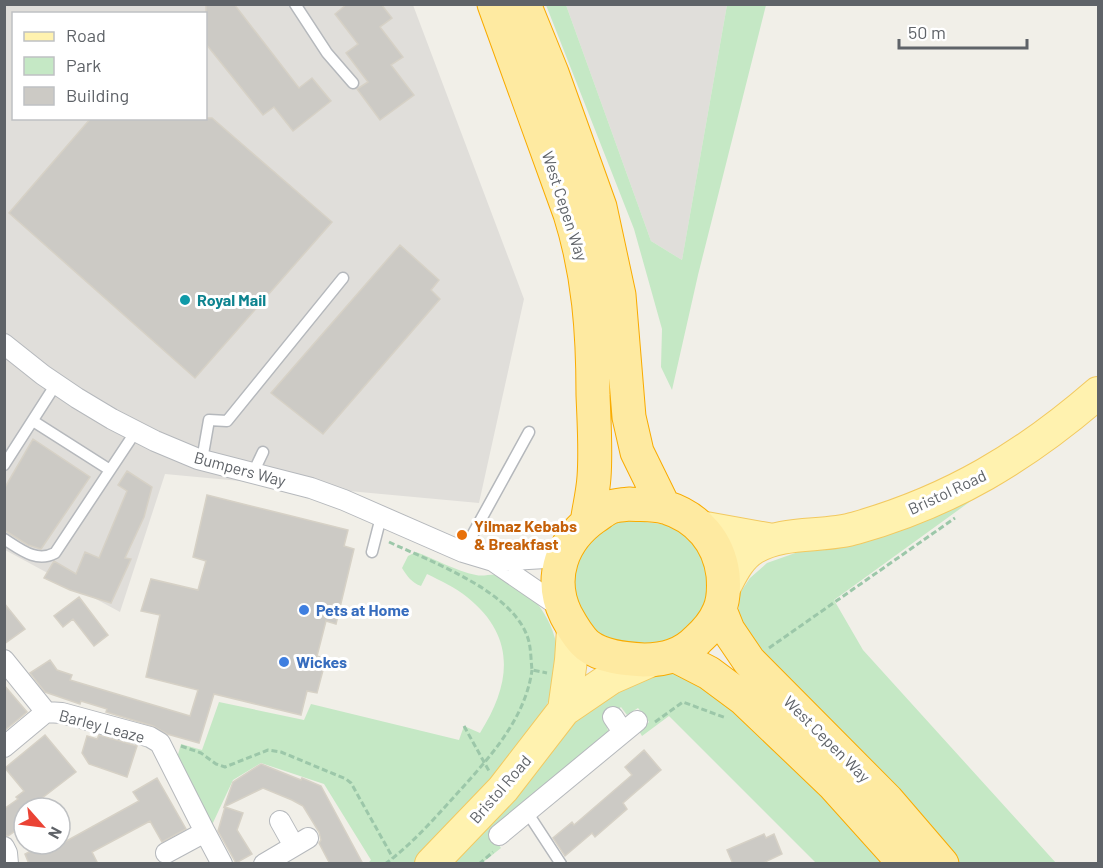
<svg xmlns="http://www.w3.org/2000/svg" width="1103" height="868" viewBox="0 0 1103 868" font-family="Barlow,sans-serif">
  <rect width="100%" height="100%" fill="#f1efe8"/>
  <path fill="#e0deda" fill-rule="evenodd" d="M5,5H413L524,299L479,503L165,474L120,612L5,550ZM14,14H206V118H14Z
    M566,5H727L682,260L651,241Z"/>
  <path fill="#c5e8c5" d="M546,5H566L651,241L682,260L727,5H766L698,275L672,390L661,367L662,329L634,229Z
    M1004,477L834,600L863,650L1056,863H957L775,676L738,615L740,593L750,578L767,563L798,552L853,537Z
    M627,520L671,525L689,534L709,564L705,613C695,622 684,634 673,641C665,646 651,643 641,643C627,643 614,642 601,635C557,612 564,547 605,525C611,522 620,521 627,520Z
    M416,552C435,559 456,571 476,575C485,577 494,572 503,576C541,594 565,638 557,679C553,696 539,718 532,734L566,726L612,685L673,672L707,680L891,863H816L669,716L642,736L639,731L649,722L638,708L627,715L621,707L605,720L609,734L492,835L501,848L482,863H368L371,860L324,784L261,763L233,780L211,827L177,758L181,744L202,750L219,702L304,720L311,704L459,740L464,726L480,733C511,684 517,637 467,597C455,587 441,581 427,574L421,586C412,583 407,576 402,568L408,556Z"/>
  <path fill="#cccac5" stroke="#d6d1c6" stroke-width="1.5" d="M206,4H234L299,88L312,78L331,101L293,131L274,107L263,115L206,44Z
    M347,4H381L392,18L380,27L403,57L391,65L414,95L380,120L357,89L368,82L346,53L358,44L335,14Z
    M91,118H212L332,222L195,378L9,213Z
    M400,245L439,280L431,290L440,299L323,434L271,393Z
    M33,439L90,477L41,549L28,545L4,530V489Z
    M127,471L152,487L144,517L125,558L131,559L111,603L70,590L44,578L54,561L76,574L85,552L99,558L127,491L118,485Z
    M207,495L348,530L344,546L354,549L336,624L326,621L317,656L326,659L317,693L307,691L301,715L214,694L199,743L167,734L153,726L106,712L107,709L81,701L80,704L45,692L30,673L50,660L57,670L72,675L70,680L190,716L198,690L146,677L160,615L141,611L151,579L198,590L206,561L193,557Z
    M79,597L108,635L94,646L73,619L63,627L54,616Z
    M4,603L25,629L4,644Z
    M4,685L27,712L4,731Z
    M45,735L76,772L29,808H24V825L8,836L4,835V809L18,799L16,797L24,791L5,768Z
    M99,735L137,746L127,777L89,764L82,753L87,736L97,739Z
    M644,750L661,770L623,803L627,809L595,837L592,833L565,856L553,838L572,822L574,825L632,775L625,767Z
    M261,764L301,780L302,778L321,786L363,864H330L319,843L321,840L319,832L303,806L292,800L263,788L224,807L233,782Z
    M157,778L186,829L162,842L150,821L92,852L98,864H29L25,854L44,844H61L139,801L133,792Z
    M225,807L243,813L237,830L252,854L236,863L218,831Z
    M764,834L766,838L774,834L782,854L761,864H733L727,850Z"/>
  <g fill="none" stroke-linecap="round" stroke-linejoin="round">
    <defs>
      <path id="service" d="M295,4L327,53L353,83
        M33,421L110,470
        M202,460L209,420L227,421L343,278
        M4,465L56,384
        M253,473L263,452
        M4,539C20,549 36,563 55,553L136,431
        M372,552L381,517
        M463,552L529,432
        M527,812L561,864"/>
      <path id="minor" d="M4,344L43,375L77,398L112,419L155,441L198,459L311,488L344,500L463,552L493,561L563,609
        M493,561L562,557
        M4,660L46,712L62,713L150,737L160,743L205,832L166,853
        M613,717L623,732
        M4,747L46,712
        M280,821L294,846
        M205,832L222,864
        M499,835L637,721
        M4,847L7,853L8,864
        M264,864L308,838"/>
      <path id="primary" d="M700,527L773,540
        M724,588C732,573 739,557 754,548C784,530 823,538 856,528C951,501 1024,457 1098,393
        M564,710L571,660L573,629
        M431,864L503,789L564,710L611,678L652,660"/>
      <path id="trunk" d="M494,4L570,214C589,274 593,333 593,395C594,422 596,450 594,477C593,493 589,508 587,523
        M524,4L552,73L600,207L619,295L629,417L637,452L664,507
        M629,504C640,505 654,504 665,507C698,517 719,542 723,575C724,587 724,600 719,611C714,623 706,632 697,640C683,655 664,660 644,660C625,659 602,657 587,645C578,637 572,626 566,615C548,578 562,540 595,517C600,514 605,509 611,507C616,505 623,505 629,504Z
        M720,610L728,630L749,661L887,800L942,864
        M676,656L709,673L744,699L833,784L905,864"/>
    </defs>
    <use href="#service" stroke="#b5b8bc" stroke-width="13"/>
    <use href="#minor" stroke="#b5b8bc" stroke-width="22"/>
    <use href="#primary" stroke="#f2c960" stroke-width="34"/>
    <use href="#trunk" stroke="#f9ab00" stroke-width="35"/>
    <path stroke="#9cc7a9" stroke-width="3" stroke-dasharray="6 3" stroke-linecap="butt" d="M389,542C431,562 517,592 529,642C531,651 531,661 532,670L547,673
      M769,648L955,518
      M655,722L683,702L726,718
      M464,726L489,771
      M181,746L201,753L216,764L225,767L268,750L281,752L346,779L351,783L393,858
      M385,864C411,845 433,820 454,797C487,760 525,721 532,670
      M479,864L493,852"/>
    <use href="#service" stroke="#fff" stroke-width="10"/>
    <use href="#minor" stroke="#fff" stroke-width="20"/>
    <use href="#primary" stroke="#fff2af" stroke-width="32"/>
    <use href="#trunk" stroke="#feeaa1" stroke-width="33"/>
  </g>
  <circle fill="#0f9aa8" stroke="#fff" stroke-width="2" cx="185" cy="300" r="6"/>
  <circle fill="#e8710a" stroke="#fff" stroke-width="2" cx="462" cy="535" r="6"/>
  <g fill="#3f7fe0" stroke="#fff" stroke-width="2">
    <circle cx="304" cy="610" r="6"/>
    <circle cx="284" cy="662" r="6"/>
  </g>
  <g text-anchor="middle" stroke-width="6" stroke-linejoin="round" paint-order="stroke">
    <g font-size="16" fill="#5f6368" stroke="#fff">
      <text transform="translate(565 206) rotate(72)" y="6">West Cepen Way</text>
      <text transform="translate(240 469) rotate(15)" y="6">Bumpers Way</text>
      <text transform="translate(947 492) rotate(-25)" y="6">Bristol Road</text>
      <text transform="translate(102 726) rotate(15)" y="6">Barley Leaze</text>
      <text transform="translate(827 739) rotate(45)" y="6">West Cepen Way</text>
      <text transform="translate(500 789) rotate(-49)" y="6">Bristol Road</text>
    </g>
    <g font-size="16" font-weight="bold" fill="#0d838f" stroke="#fff" text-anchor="start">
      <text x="197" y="306">Royal Mail</text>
    </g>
    <g font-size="16" font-weight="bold" fill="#c56008" stroke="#fff" text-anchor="start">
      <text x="474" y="532">Yilmaz Kebabs<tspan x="474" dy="18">&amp; Breakfast</tspan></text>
    </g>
    <g font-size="16" font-weight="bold" fill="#366cbe" stroke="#fff" text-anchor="start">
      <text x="316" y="616">Pets at Home</text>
      <text x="296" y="668">Wickes</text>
    </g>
  </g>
  <rect width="1103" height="868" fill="none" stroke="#5f6368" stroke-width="12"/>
  <rect x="12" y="12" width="195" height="108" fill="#ffffff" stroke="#bfc1c3" stroke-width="1.5"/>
  <rect x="24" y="32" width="30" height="9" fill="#fff2af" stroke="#bfc1c3" stroke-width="1.5"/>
  <text x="66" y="42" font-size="18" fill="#5f6368">Road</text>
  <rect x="24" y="57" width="30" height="18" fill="#c5e8c5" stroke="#bfc1c3" stroke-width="1.5"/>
  <text x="66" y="72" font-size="18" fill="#5f6368">Park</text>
  <rect x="24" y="87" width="30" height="18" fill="#cccac5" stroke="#bfc1c3" stroke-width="1.5"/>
  <text x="66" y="102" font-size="18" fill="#5f6368">Building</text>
  <g transform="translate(42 826) rotate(118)"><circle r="28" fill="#ffffff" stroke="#bfc1c3" stroke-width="1.5"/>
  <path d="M0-4.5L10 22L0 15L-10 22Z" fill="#ea4335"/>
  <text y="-9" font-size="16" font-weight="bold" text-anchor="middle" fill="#5f6368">N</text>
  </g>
  <path d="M899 39v9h128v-9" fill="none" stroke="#5f6368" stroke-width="3"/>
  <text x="908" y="39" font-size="18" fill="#5f6368" stroke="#ffffff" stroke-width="4.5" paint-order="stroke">50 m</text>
</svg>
